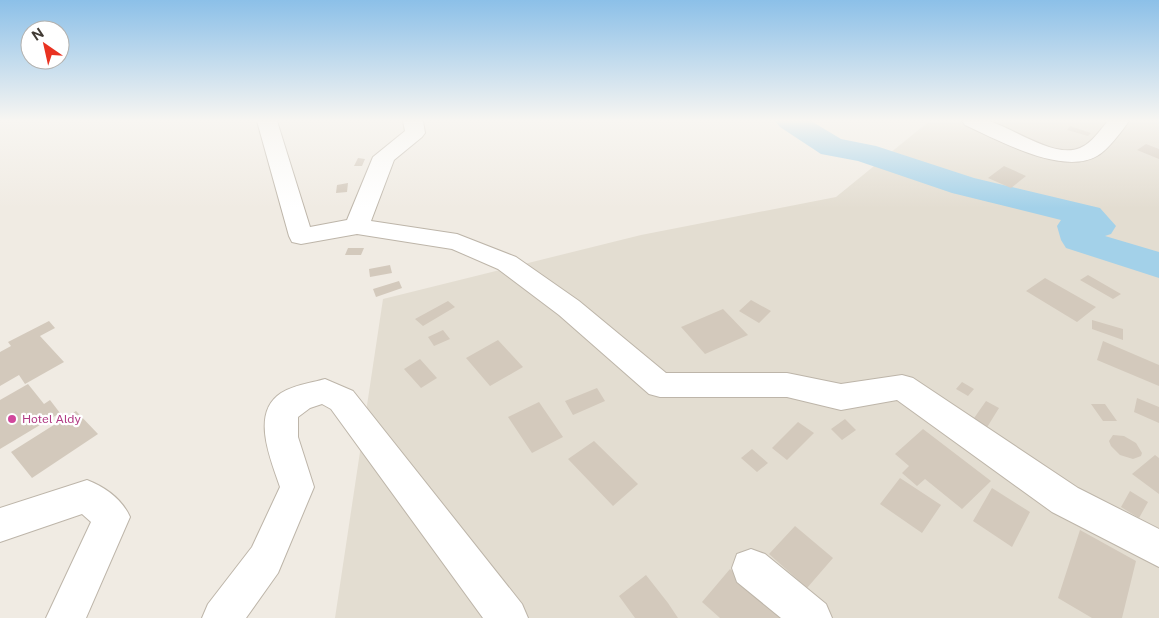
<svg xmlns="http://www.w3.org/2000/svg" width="1159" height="618" viewBox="0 0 1159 618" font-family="'Public Sans',sans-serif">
  <rect width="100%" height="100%" fill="#f0ebe3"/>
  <path fill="#e3ddd1" d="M941,121H1159V618H335L383,299L641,235L836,197L927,123Z"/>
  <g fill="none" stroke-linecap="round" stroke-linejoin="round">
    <path fill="#a3d1e9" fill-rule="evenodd" d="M775,121H811L841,139L876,146L974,178L1100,208L1116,226L1111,234L1105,236L1159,252V278L1066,248L1061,240L1057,226L1061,220L952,193L858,161L821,154L780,127Z"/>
  </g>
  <path fill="#d3c9bc" d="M1070,126L1091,133L1088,136L1067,130Z
    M1146,144L1159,149V159L1137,150Z
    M358,158L365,159L362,166H354Z
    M1004,166L1026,176L1011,188L988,178Z
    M348,183L347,192L336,193L337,185Z
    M348,248H364L361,255H345Z
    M390,265L392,273L370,277L369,269Z
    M1088,275L1121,294L1113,299L1080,280Z
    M1045,278L1096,307L1077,322L1026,291Z
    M399,281L402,288L376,297L373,289Z
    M751,300L771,311L759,323L739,311Z
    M448,301L455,307L423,326L415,319Z
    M723,309L748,335L705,354L681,327Z
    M1092,320L1123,329V340L1092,329Z
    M49,321L55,328L40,336L64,362L25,384L19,375L0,386V352L11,346L8,342Z
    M443,330L450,339L434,346L428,337Z
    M498,340L523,367L490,386L466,358Z
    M1103,341L1159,365V386L1097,360Z
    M420,359L437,378L421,388L404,369Z
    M962,382L974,389L968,396L956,389Z
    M28,384L44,404L50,400L60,413L0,449V400Z
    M597,388L605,401L573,415L565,401Z
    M1137,398L1159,407V423L1134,412Z
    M986,401L999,408L986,429L972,421Z
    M539,402L563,437L532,453L508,417Z
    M1091,404H1105L1117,421H1103Z
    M76,411L98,434L32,478L11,452Z
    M845,419L856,430L842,440L831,429Z
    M798,422L814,433L787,460L772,448Z
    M923,429L991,481L962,509L925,479L917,486L902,473L909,466L895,454Z
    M1113,435L1124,436L1136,443L1142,453L1141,456L1133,459L1120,455L1111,446L1109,441Z
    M594,441L638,484L613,506L568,459Z
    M752,449L768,463L757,472L741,458Z
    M1155,455L1159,458V494L1132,474Z
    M900,478L941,505L922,533L880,504Z
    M992,488L1030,512L1012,547L973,521Z
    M1130,491L1148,502L1139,518L1121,507Z
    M795,526L833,558L807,588L769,554Z
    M1080,530L1136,561L1122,618H1092L1058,598Z
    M730,569L786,618H720L702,602Z
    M646,575L668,603L678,618H635L619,596Z"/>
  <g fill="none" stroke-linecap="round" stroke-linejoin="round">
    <defs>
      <path id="minor" d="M257,121H277L310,227L347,220L373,157L405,131L403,121H423L425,133L422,137L394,160L371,221L457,234L516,257L579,301L666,373H787L841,384L902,375L913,378L1078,488L1159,529V567L1052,512L897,400L841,410L787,397H660L649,394L559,315L498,269L452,249L357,234L301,244L292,242L289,236Z
        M962,121C971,121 981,119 989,121C1013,128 1055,159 1080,148C1092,143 1100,130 1108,121H1129C1121,132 1109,149 1097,156C1062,176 998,140 965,125Z
        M325,379L353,391L522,604L528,618H483L331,409L322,404L310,408L298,417V437L314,487L278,573L246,618H202L208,604L252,547L280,487C271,460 250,413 281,393C294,385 311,383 325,379Z
        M87,480C105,487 122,499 130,517L86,618H46L91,522L82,514L0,542V508Z
        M751,549L765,554L826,604L832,618H781L737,582L732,568L737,554Z"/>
    </defs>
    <use href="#minor" stroke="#bdb5a9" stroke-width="2"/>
    <use href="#minor" fill="#fff" fill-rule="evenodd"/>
  </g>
  <linearGradient id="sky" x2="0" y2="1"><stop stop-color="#8cc0e8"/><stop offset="0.58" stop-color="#f8f6f2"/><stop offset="1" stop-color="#f8f6f2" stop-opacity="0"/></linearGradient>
  <rect width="1159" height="208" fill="url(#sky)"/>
  <circle fill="#d1479c" stroke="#fff" stroke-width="2" cx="12" cy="419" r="5"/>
  <g text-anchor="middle" stroke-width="4.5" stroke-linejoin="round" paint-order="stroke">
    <g font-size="12" fill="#b23c85" stroke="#fff" text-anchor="start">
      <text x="22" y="423">Hotel Aldy</text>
    </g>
  </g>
  <g transform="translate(45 45) rotate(326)"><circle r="24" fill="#ffffff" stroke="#b3b1ae"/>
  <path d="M0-4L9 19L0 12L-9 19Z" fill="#e93221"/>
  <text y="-8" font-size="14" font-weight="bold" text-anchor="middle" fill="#413b34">N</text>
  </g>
</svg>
